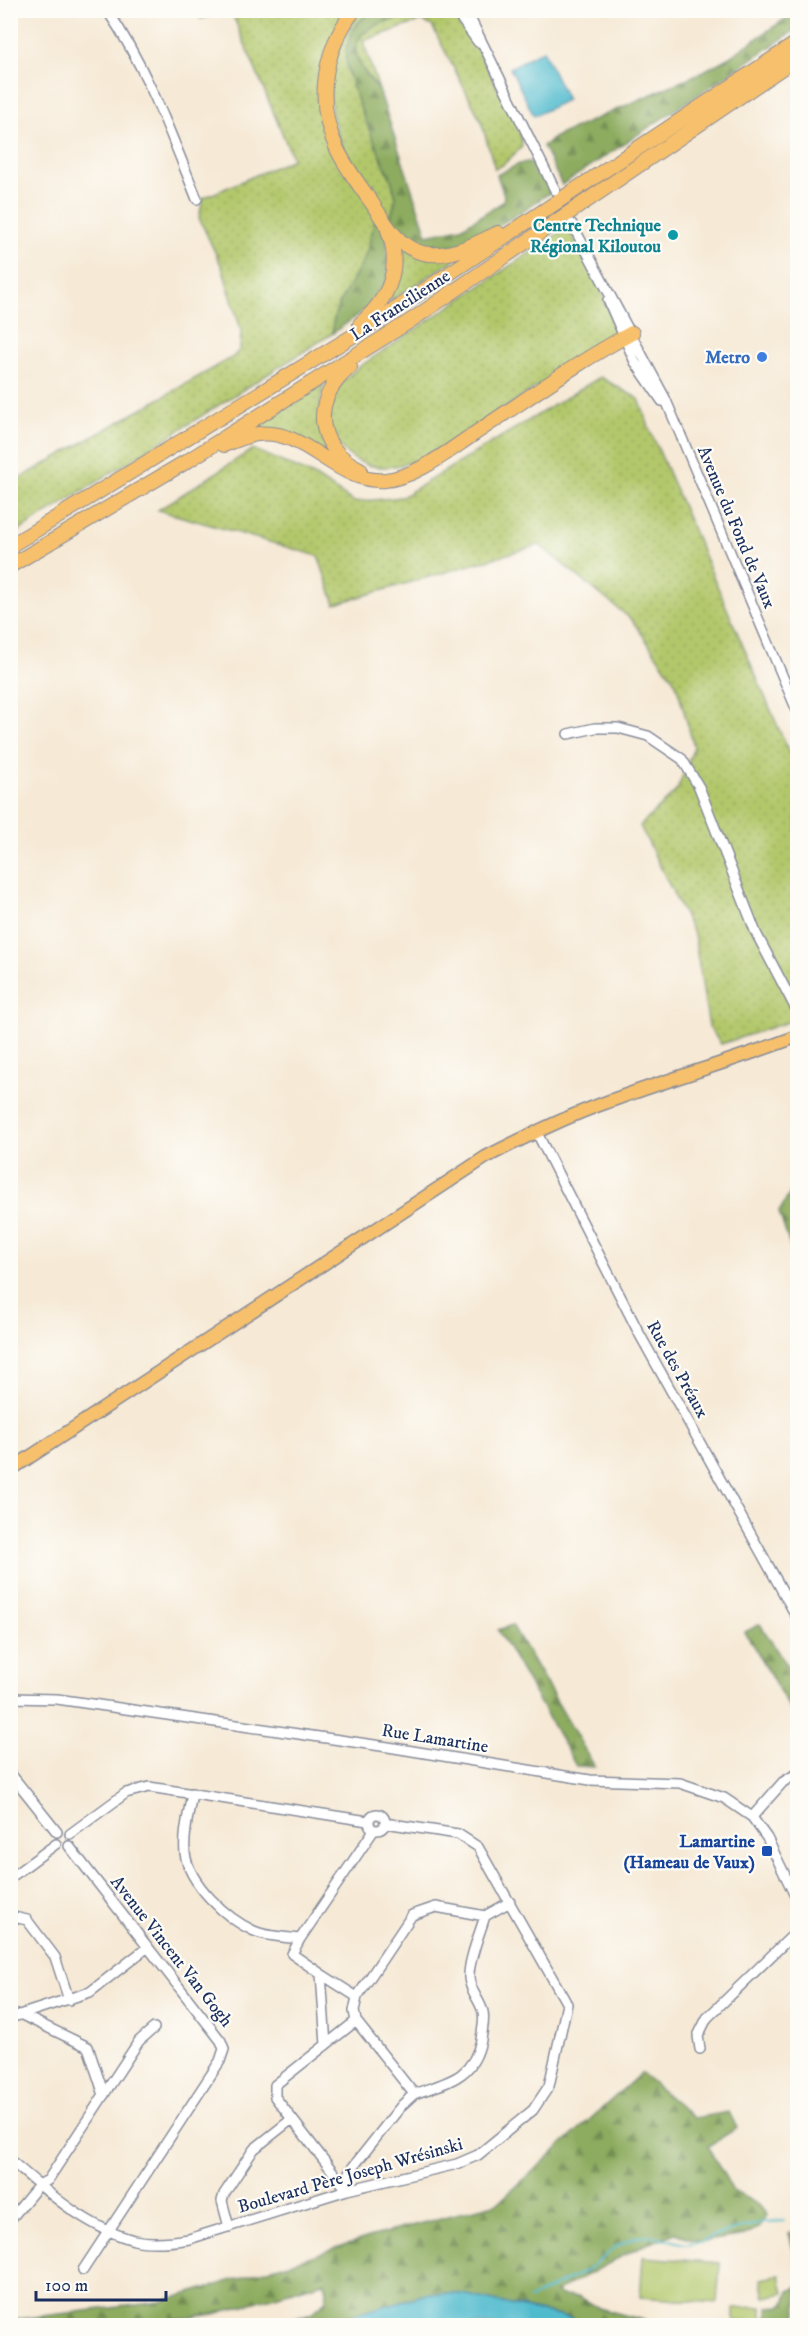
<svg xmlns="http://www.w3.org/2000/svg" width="808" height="2336" viewBox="0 0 808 2336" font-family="'IM FELL DW Pica',serif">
  <defs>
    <pattern id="grass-dots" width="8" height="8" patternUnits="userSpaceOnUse" patternTransform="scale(1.5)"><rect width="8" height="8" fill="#b2c76b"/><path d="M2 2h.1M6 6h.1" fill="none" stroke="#98ab5f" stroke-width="1.8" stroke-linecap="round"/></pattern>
    <pattern id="forest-firs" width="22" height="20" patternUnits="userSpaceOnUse" patternTransform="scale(1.5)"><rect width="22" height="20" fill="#8dac5f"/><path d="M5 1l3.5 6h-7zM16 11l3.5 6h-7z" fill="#728c52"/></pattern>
  </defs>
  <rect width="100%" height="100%" fill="#fdfcf7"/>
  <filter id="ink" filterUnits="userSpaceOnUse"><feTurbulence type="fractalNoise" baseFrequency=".0167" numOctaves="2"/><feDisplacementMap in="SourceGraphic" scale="12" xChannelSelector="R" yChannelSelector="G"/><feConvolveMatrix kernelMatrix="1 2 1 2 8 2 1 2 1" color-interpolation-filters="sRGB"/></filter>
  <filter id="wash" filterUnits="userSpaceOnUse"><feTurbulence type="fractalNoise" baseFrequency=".008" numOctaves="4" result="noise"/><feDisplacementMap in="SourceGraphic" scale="24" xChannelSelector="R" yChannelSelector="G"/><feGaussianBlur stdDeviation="1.35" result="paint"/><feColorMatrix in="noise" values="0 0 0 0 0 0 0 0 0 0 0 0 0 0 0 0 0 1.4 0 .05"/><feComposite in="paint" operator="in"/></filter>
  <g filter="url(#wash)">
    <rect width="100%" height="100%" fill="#f6e9d5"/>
    <path fill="url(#grass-dots)" stroke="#667b64" stroke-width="1.5" d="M194,11H226L201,19Z
      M231,11H348L319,98L376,218C371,232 370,246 364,259C354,283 331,306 333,333L11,536L10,484L233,357L240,349L241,330L222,267L199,218L203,198L293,159Z
      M360,11H373L356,25L348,73L392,182L396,198L390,220C351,163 309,114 342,43C348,31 352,20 360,11Z
      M437,11H452L482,57L521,133L522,147L503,165L495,169L481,121L432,26L421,21L363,41L379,90C370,79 356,64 356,49C356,22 411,14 431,15Z
      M568,227L600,287L615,326L613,336L605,343C572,364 539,386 506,407C470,430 428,466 384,467C348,468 317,431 332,396C336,386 348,377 356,369Z
      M400,247L459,257L389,302L388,301Z
      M600,377L639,399L650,430L797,771V1019L721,1044L709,1027L694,935L640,826L677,790L694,747L676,683L632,620L539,545L335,604L318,556L158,510L253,449L312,475L354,502L402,497Z
      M324,384L320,403L333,455L256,428V426Z"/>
    <path fill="url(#forest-firs)" stroke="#546e5e" stroke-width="1.5" d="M373,11H437L431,16C411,14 356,22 356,49C356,64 370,79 379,90L427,235L461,228L503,202L504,195L497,175C534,156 533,155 551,192C516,214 454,265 412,244C403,239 396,227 390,220L396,198L392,182C381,156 343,76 346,52C348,35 358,19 373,11Z
      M797,11V29L562,185L543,146L557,136L702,72L728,58Z
      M376,218L387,236L388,279L373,304L333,333C331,306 354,283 364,259C370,246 371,232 376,218Z
      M797,1181V1267L779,1212Z
      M760,1624L797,1682V1721L745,1632Z
      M512,1625L595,1767L576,1766L498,1630Z
      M641,2073L694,2118L729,2112L737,2128L708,2146L733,2191L759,2205L767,2215L760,2227L745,2235L700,2242L676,2233L639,2247L556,2292L562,2296L580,2297L599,2308L661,2325H599L463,2294L430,2293L318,2325H277L313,2312L326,2301L327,2291L323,2282L214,2314L175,2320L162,2325L11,2326L10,2320L160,2302L306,2258L369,2237L498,2203Z
      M797,2231H798L797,2265L789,2233Z
      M797,2285V2325L792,2320L768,2317V2307L780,2306L786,2300L789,2291L796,2288Z"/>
    <path fill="#b2c76b" stroke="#667b64" stroke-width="1.5" d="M643,2257L720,2263L717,2303L640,2297Z
      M780,2275L784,2293L765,2297L761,2279Z
      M762,2307V2321L734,2322V2308Z"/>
    <path fill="#51bbce" stroke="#367596" stroke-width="1.5" d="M543,50L567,100L534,116L510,68Z
      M430,2293L463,2294L599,2325H318Z"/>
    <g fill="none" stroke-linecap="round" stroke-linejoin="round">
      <path stroke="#51bbce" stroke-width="2" d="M797,2219H798
        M529,2299L586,2271L617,2246L636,2237L654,2236L685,2244L700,2242L714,2236L763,2222L784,2221"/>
    </g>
  </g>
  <g filter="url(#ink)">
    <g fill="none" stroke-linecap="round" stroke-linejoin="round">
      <defs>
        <path id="minor" d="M107,10C147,68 171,135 197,199
          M455,10L478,42
          M466,10L555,190
          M572,224L665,398L798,713
          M608,300L635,362L662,401
          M568,734L595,728H618L648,736L682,759L699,787L756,933L798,1013
          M536,1131L640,1335L798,1619
          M10,1698L57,1699L388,1747L590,1780L680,1783L724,1798L752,1817L767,1838L798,1902
          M10,1773L57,1832
          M192,1793C189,1812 183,1834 185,1853C189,1884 227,1919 254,1931C268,1937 285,1937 300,1939L374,1830
          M369 1822a8 8 0 1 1 16 0a8 8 0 1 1-16 0Z
          M752,1817L783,1782L798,1773
          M70,1834L126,1793L149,1787L368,1821
          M69,1846L221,2041L224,2049L220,2061L83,2270
          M10,1878L56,1844
          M10,1912L14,1917L27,1920L55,1957L69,2000
          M485,1916C480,1933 468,1961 469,1978C470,1991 480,2000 483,2012C485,2021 482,2030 481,2040C473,2079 447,2082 414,2094L356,2021L354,2011L357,1997L412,1915L436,1907L485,1916L510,1902
          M300,1939L292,1954L321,1974L326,2045
          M321,1974L357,1997
          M22,2015L88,2047L104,2095
          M10,2018L90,1992L148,1947
          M700,2049L698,2036L707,2018L798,1930
          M10,2160C46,2191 87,2228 134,2240C152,2244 171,2242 189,2239L347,2190L457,2164L478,2155L533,2110L549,2086L567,2004L478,1847L458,1834L385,1823
          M347,2190L275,2097V2085L356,2021
          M347,2190L349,2172L402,2105L414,2094
          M10,2220L39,2185L48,2180L139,2041L154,2028
          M229,2227L222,2201L224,2194L254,2149L292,2119"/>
        <path id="major" d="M10,1470L486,1157C521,1139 557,1121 594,1107C661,1081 731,1062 798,1036"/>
        <path id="highway" d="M354,10C323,51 315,102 337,149C346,168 360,186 372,203C385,223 398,247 423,253C448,259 476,244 498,233
          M360,324C390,298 402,268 388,230
          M350,367C311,399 314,447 360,469
          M224,445C235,441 247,435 258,434C306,428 337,484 385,480C417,477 448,451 474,434C526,400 577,362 632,333
          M10,546L379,320L798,42
          M10,566L189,460L410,321L798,57"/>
      </defs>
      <use href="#minor" stroke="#888c9a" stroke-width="12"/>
      <use href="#major" stroke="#888c9a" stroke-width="15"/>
      <use href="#highway" stroke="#888c9a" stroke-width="16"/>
      <use href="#minor" stroke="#fff" stroke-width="9"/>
      <use href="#major" stroke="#f7c06c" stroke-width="12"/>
      <use href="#highway" stroke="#f7c06c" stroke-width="14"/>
    </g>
  </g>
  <circle fill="#0f9aa8" stroke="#fdfcf7" stroke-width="2" cx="673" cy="235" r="6"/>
  <circle fill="#3f7fe0" stroke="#fdfcf7" stroke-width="2" cx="762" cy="357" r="6"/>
  <rect fill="#1a4fb4" stroke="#fdfcf7" stroke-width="2" x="761" y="1845" width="12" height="12" rx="3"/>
  <g text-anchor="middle" stroke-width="4.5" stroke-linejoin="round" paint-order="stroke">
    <g font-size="18" font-weight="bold" fill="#0d838f" stroke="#fdfcf7" text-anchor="end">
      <text x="661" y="231">Centre Technique<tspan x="661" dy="21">Régional Kiloutou</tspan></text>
    </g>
    <g font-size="18" fill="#1b2f5e" stroke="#fdfcf7">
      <text transform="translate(400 305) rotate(-33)" y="6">La Francilienne</text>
      <text transform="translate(737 527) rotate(67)" y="6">Avenue du Fond de Vaux</text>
      <text transform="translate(678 1369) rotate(61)" y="6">Rue des Préaux</text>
      <text transform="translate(435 1738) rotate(9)" y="6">Rue Lamartine</text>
      <text transform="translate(172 1951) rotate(52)" y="6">Avenue Vincent Van Gogh</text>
      <text transform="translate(350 2175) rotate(-16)" y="6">Boulevard Père Joseph Wrésinski</text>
    </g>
    <g font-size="18" font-weight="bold" fill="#366cbe" stroke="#fdfcf7" text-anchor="end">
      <text x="750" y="363">Metro</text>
    </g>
    <g font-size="18" font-weight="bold" fill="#164399" stroke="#fdfcf7" text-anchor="end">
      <text x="755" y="1847">Lamartine<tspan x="755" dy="21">(Hameau de Vaux)</tspan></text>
    </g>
  </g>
  <rect width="808" height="2336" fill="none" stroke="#fdfcf7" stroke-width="36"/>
  <path d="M36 2291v9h130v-9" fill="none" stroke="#1b2f5e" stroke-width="3"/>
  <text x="45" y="2291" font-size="18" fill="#1b2f5e" stroke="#fdfcf7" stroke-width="4.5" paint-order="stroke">100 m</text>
</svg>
